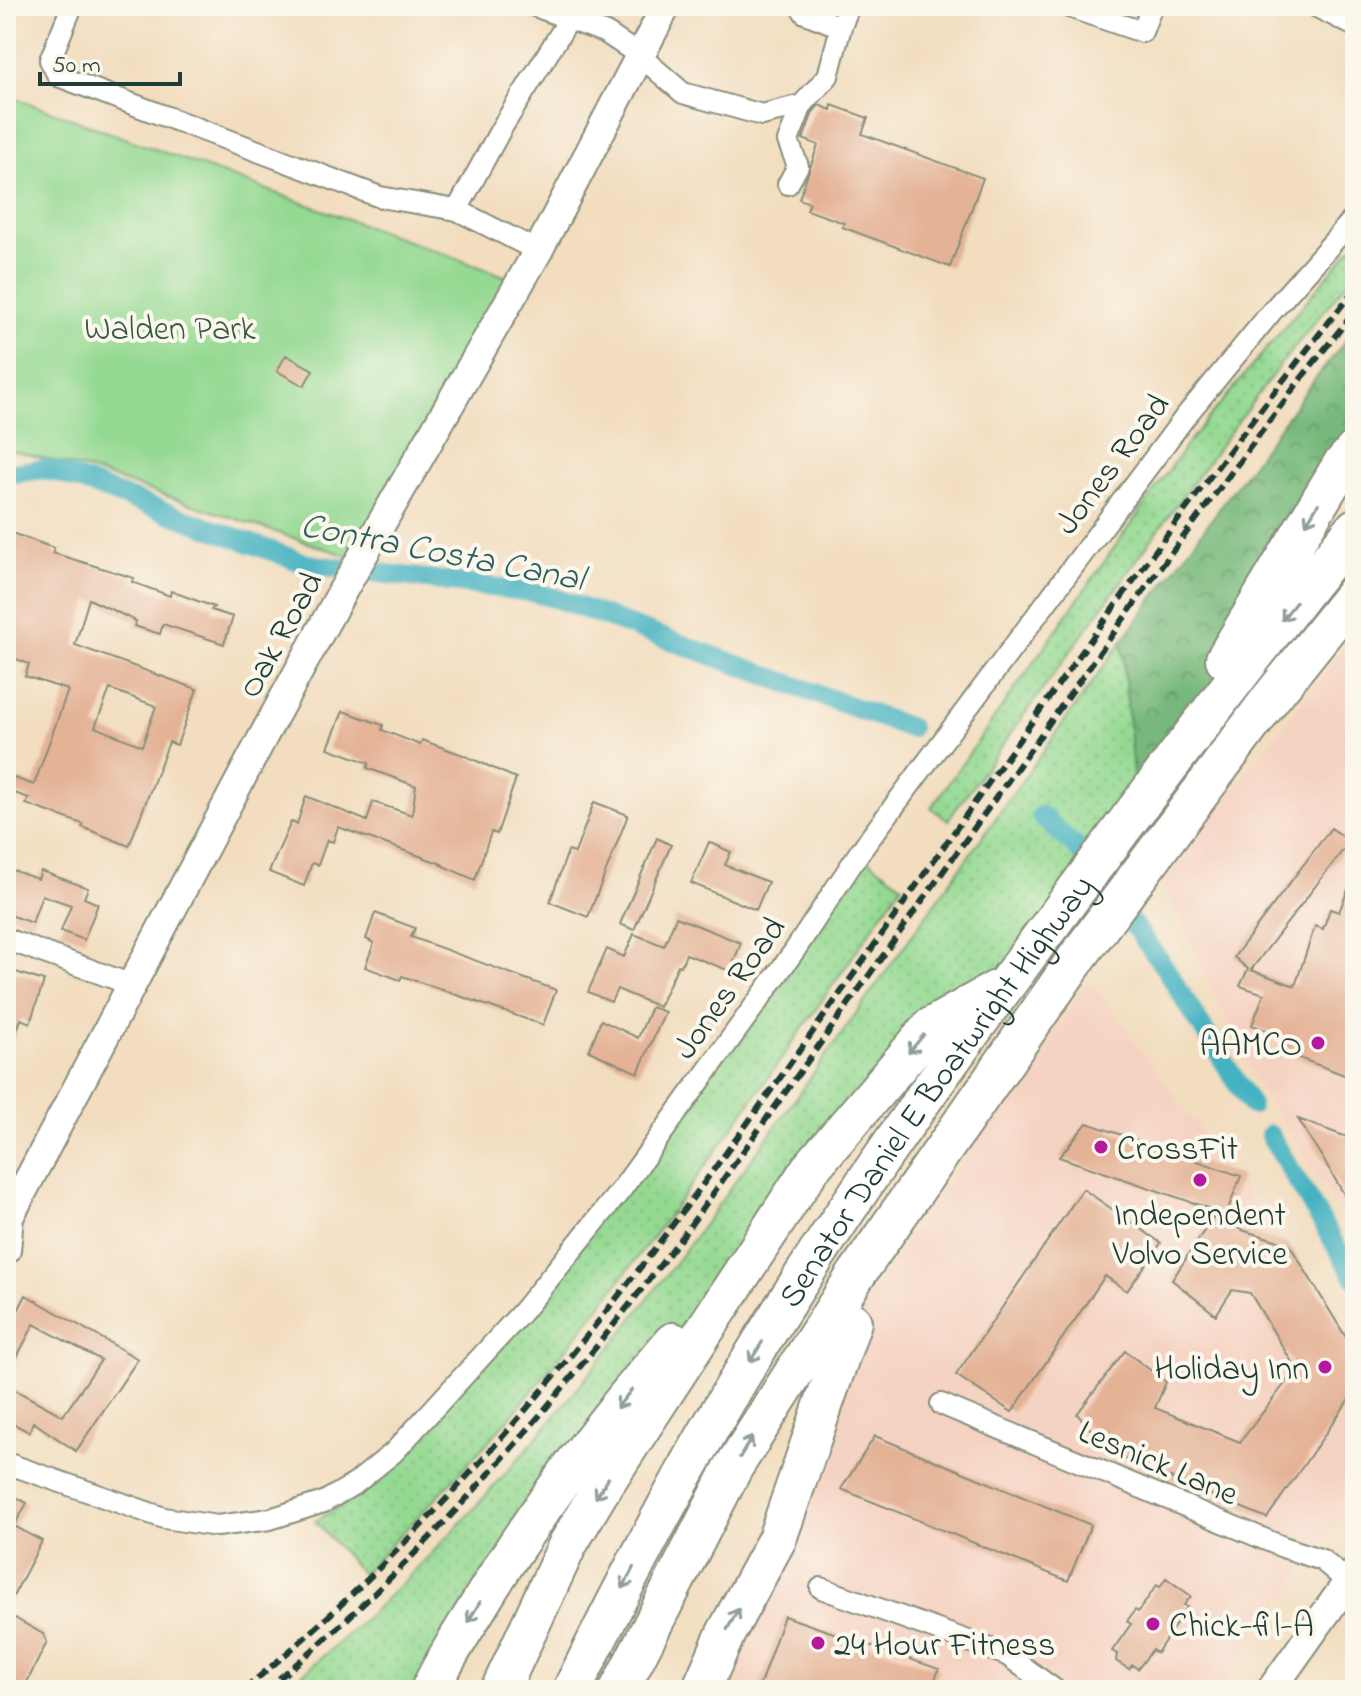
<svg xmlns="http://www.w3.org/2000/svg" width="1361" height="1696" viewBox="0 0 1361 1696" font-family="'Indie Flower',sans-serif">
  <defs>
    <pattern id="grass-dots" width="8" height="8" patternUnits="userSpaceOnUse" patternTransform="scale(2)"><rect width="8" height="8" fill="#94d992"/><path d="M2 2h.1M6 6h.1" fill="none" stroke="#7fbb7e" stroke-width="1.8" stroke-linecap="round"/></pattern>
    <pattern id="forest-crowns" width="20" height="18" patternUnits="userSpaceOnUse" patternTransform="scale(2)"><rect width="20" height="18" fill="#77b97c"/><path d="M2 6a3 3 0 1 1 6 0M12 15a3 3 0 1 1 6 0" fill="none" stroke="#619866"/></pattern>
  </defs>
  <rect width="100%" height="100%" fill="#fbf7ec"/>
  <filter id="ink" filterUnits="userSpaceOnUse"><feTurbulence type="fractalNoise" baseFrequency=".0125" numOctaves="2"/><feDisplacementMap in="SourceGraphic" scale="16" xChannelSelector="R" yChannelSelector="G"/><feConvolveMatrix kernelMatrix="1 2 1 2 8 2 1 2 1" color-interpolation-filters="sRGB"/></filter>
  <filter id="wash" filterUnits="userSpaceOnUse"><feTurbulence type="fractalNoise" baseFrequency=".006" numOctaves="4" result="noise"/><feDisplacementMap in="SourceGraphic" scale="32" xChannelSelector="R" yChannelSelector="G"/><feGaussianBlur stdDeviation="1.8" result="paint"/><feColorMatrix in="noise" values="0 0 0 0 0 0 0 0 0 0 0 0 0 0 0 0 0 1.4 0 .05"/><feComposite in="paint" operator="in"/></filter>
  <g filter="url(#wash)">
    <rect width="100%" height="100%" fill="#f2ddbf"/>
    <path fill="#f5d3c2" d="M1355,633V1233L1254,1080L1163,881Z
      M1090,980L1355,1341V1498L1219,1690H701L852,1322L897,1254Z"/>
    <path fill="url(#grass-dots)" stroke="#5a8b63" stroke-width="2" d="M1355,243V273L1283,361L1210,459L948,820L931,808L1190,440Z
      M1122,641L1136,809L1054,920L810,1169L430,1690H283C483,1528 638,1317 788,1109C900,953 1011,797 1122,641Z
      M859,853L902,885C780,1061 660,1238 523,1402C472,1462 417,1518 362,1574L315,1521L363,1493L394,1452L522,1312Z"/>
    <path fill="url(#forest-crowns)" stroke="#4b7b58" stroke-width="2" d="M1355,329V450L1136,809L1122,641L1311,384Z"/>
    <path fill="#94d992" stroke="#5a8b63" stroke-width="2" d="M6,95L521,282L360,560L85,469L15,451L6,453Z"/>
    <g fill="none" stroke-linecap="round" stroke-linejoin="round">
      <path stroke="#45b2c1" stroke-width="20" d="M6,474L44,469L65,475L307,564L531,592L555,598L910,728
        M1041,816L1077,848L1165,968L1251,1105
        M1270,1135L1355,1278"/>
    </g>
    <g id="blocks">
      <path fill="#e4b396" fill-rule="evenodd" d="M819,105L831,110L832,105L868,118L862,134L983,178L950,267L842,227L844,223L807,210L810,203L799,199L818,145L803,139L813,112Z
        M286,355L313,370L304,386L277,371Z
        M6,531L54,548L53,553L134,578L132,582L170,596L171,591L214,607L211,610L233,617L224,644L163,624L160,634L134,626L136,621L89,599L75,645L197,689L177,745L169,742L129,846L82,827L83,824L26,804L29,798L6,790V775L34,785L68,690L25,676L29,664L6,655ZM110,689L156,706L142,746L95,727Z
        M343,711L383,725L382,730L420,745L422,740L463,755L516,778L497,834L491,832L475,880L441,865L442,864L338,827L333,842L327,840L318,865L312,863L304,886L269,872L291,822L297,824L306,796L367,821L373,802L412,815L416,786L367,768L369,763L328,748Z
        M594,802L628,815L588,917L550,902L568,851L575,853Z
        M1331,828L1347,839V845L1251,970L1295,986L1315,926L1323,929L1330,909L1339,912L1355,872V1079L1278,1050L1283,1037L1252,1025L1264,994L1240,986L1248,969L1234,957Z
        M657,838L671,845L634,930L620,924Z
        M709,842L731,852L725,865L768,882L756,910L691,883Z
        M6,868L38,879L41,871L88,888L84,898L98,904L84,940L61,931L71,905L42,895L32,923L10,915L11,913L6,911Z
        M375,913L415,928L411,937L556,990L543,1025L402,976L400,980L365,967L374,943L366,939Z
        M676,917L741,943L730,971L686,954L681,966L678,965L659,1007L617,989L611,1002L588,992L607,949L624,957L634,934L664,946Z
        M6,969L44,981L30,1023L21,1019L8,1055Z
        M651,1007L665,1012L638,1073L589,1051L601,1020L638,1038Z
        M1298,1119L1355,1140V1213L1328,1167Z
        M1087,1123L1241,1176L1226,1214L1059,1157Z
        M1083,1189L1161,1243L1127,1291L1105,1276L1012,1412L956,1375Z
        M1213,1217L1245,1231L1289,1244L1355,1352V1391L1267,1518L1112,1454L1077,1414L1125,1351L1166,1382L1155,1408L1240,1442L1296,1369L1250,1293L1232,1290L1216,1315L1172,1280Z
        M26,1295L138,1359L76,1451L33,1422L29,1432L6,1420V1385L63,1416L101,1360L34,1324L6,1378V1334Z
        M875,1436L1091,1525L1068,1581L841,1489Z
        M6,1492L27,1503L14,1526L42,1541L6,1610Z
        M1166,1578L1191,1596L1184,1605L1187,1607L1157,1653L1152,1650L1138,1669L1132,1665L1129,1669L1116,1661L1117,1654L1112,1651L1131,1624L1127,1621L1135,1610L1138,1612L1157,1585L1160,1587Z
        M6,1613L43,1634L47,1642L23,1690H6Z
        M784,1616L939,1669L931,1690H758Z"/>
    </g>
  </g>
  <g filter="url(#ink)">
    <use href="#blocks" fill-opacity="0" stroke="#888d7a" stroke-width="2"/>
    <g fill="none" stroke-linecap="round" stroke-linejoin="round">
      <defs>
        <path id="minor" d="M72,6L50,60L58,76L380,197L457,210L538,251
          M535,6L606,33L639,55L683,93L762,115L802,105L828,76L841,27L805,13L800,6
          M1066,6L1142,32L1152,6
          M1315,6L1355,26
          M841,27L849,6
          M788,184L798,166L788,141L802,105
          M457,210L501,129L570,18
          M6,939L132,985
          M941,1404L1283,1547L1322,1560L1348,1582
          M6,1463L164,1518L217,1526L270,1519L324,1502L356,1483L394,1452L522,1312L621,1190L795,950L859,853L1185,417L1273,310L1355,217
          M821,1588L1007,1655L1055,1690"/>
        <path id="secondary" d="M6,1250L9,1217L265,733L343,590L538,251L666,6
          M1271,1690L1355,1572"/>
        <g id="motorway">
          <path d="M1225,659L1341,466L1355,450"/>
          <path d="M430,1690C444,1660 462,1633 479,1605C535,1511 601,1425 673,1342"/>
          <path d="M500,1690L568,1544L599,1492L810,1169L931,1027L996,990"/>
          <path id="s1" d="M572,1690C624,1584 678,1480 739,1379C834,1220 943,1068 1054,920C1152,788 1251,656 1355,528"/>
          <path d="M619,1690L733,1468L856,1275L1079,955L1271,698L1355,593"/>
          <path d="M701,1690L726,1633L777,1539L852,1322"/>
        </g>
      </defs>
      <use href="#minor" stroke="#888d7a" stroke-width="24"/>
      <use href="#secondary" stroke="#888d7a" stroke-width="32"/>
      <use href="#motorway" stroke="#888d7a" stroke-width="42"/>
      <use href="#minor" stroke="#fff" stroke-width="20"/>
      <use href="#secondary" stroke="#fff" stroke-width="28"/>
      <use href="#motorway" stroke="#fff" stroke-width="38"/>
      <path stroke="#1f3d34" stroke-width="6" stroke-dasharray="12 6" stroke-linecap="butt" d="M243,1690C481,1497 658,1250 834,1002C1004,762 1171,519 1355,289
        M265,1690C428,1558 561,1396 687,1230L1155,575L1303,376L1355,311"/>
    </g>
    <defs><path id="oneway-shaft" d="M-6 0H5M1.5-3L5.5 0L1.5 3" fill="none" stroke-width="1.6" stroke-linecap="round" stroke-linejoin="round" transform="scale(2)"/></defs>
    <g stroke="#8f9e9a">
      <use href="#oneway-shaft" transform="translate(1312 514) rotate(121)"/>
      <use href="#oneway-shaft" transform="translate(1289 611) rotate(128)"/>
      <use href="#oneway-shaft" transform="translate(916 1044) rotate(130)"/>
      <use href="#oneway-shaft" transform="translate(756 1352) rotate(122)"/>
      <use href="#oneway-shaft" transform="translate(624 1399) rotate(129)"/>
      <use href="#oneway-shaft" transform="translate(746 1447) rotate(-59)"/>
      <use href="#oneway-shaft" transform="translate(602 1488) rotate(122)"/>
      <use href="#oneway-shaft" transform="translate(628 1578) rotate(117)"/>
      <use href="#oneway-shaft" transform="translate(474 1612) rotate(121)"/>
      <use href="#oneway-shaft" transform="translate(733 1619) rotate(-61)"/>
    </g>
  </g>
  <g fill="#b5179e" stroke="#fbf7ec" stroke-width="3">
    <circle cx="1318" cy="1043" r="8"/>
    <circle cx="1101" cy="1147" r="8"/>
    <circle cx="1200" cy="1180" r="8"/>
    <circle cx="1325" cy="1367" r="8"/>
    <circle cx="1153" cy="1624" r="8"/>
    <circle cx="818" cy="1643" r="8"/>
  </g>
  <g text-anchor="middle" stroke-width="8" stroke-linejoin="round" paint-order="stroke">
    <g font-size="34" fill="#365c47" stroke="#fbf7ec">
      <text x="170" y="339">Walden Park</text>
    </g>
    <g font-size="34" fill="#1f3d34" stroke="#fbf7ec">
      <text transform="translate(1111 463) rotate(-53)" y="12">Jones Road</text>
      <text transform="translate(279 634) rotate(-61)" y="12">Oak Road</text>
      <text transform="translate(728 987) rotate(-54)" y="12">Jones Road</text>
      <text dy="12" stroke="none"><textPath href="#s1" startOffset="702">Senator Daniel E Boatwright Highway</textPath></text>
      <text transform="translate(1159 1461) rotate(23)" y="12">Lesnick Lane</text>
    </g>
    <g font-size="34" fill="#1f3d34" stroke="#fbf7ec" text-anchor="start">
      <text x="1302" y="1055" text-anchor="end">AAMCO</text>
      <text x="1117" y="1159">CrossFit</text>
      <text x="1200" y="1225" text-anchor="middle">Independent<tspan x="1200" dy="39">Volvo Service</tspan></text>
      <text x="1309" y="1379" text-anchor="end">Holiday Inn</text>
      <text x="1169" y="1636">Chick-fil-A</text>
      <text x="834" y="1655">24 Hour Fitness</text>
    </g>
    <g font-size="36" font-style="italic" fill="#2a605e" stroke="#fbf7ec">
      <text transform="translate(443 550) rotate(11)" y="13">Contra Costa Canal</text>
    </g>
  </g>
  <rect width="1361" height="1696" fill="none" stroke="#fbf7ec" stroke-width="32"/>
  <path d="M40 72v12h140v-12" fill="none" stroke="#1f3d34" stroke-width="4"/>
  <text x="52" y="72" font-size="24" fill="#1f3d34" stroke="#fbf7ec" stroke-width="6" paint-order="stroke">50 m</text>
</svg>
